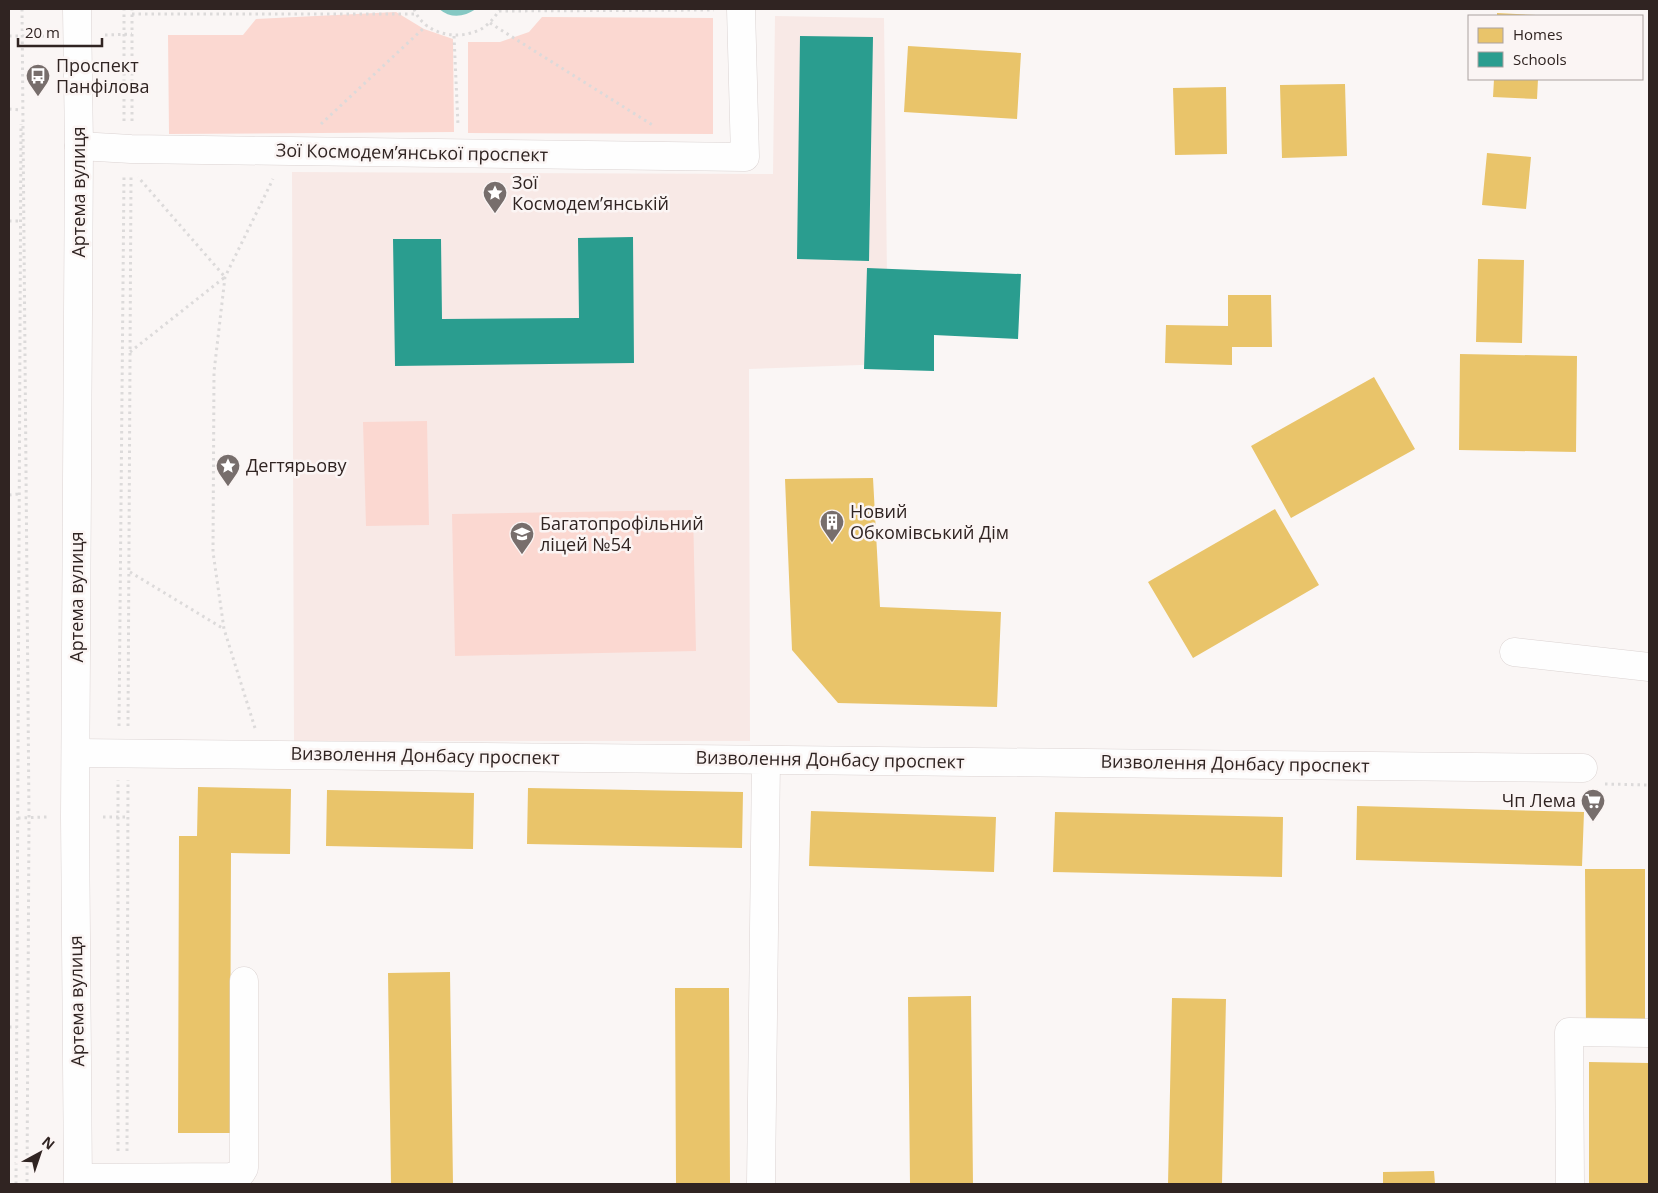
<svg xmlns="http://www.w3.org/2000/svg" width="1658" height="1193" viewBox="0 0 1658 1193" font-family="'Open Sans',sans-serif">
  <rect width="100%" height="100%" fill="#faf6f5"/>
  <path fill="#f8e9e6" d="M775,16L884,18L888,364L749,369L750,741H294L292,172L773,174Z"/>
  <path fill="#fbd8d1" d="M396,12L424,29L453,39L454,132L169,134L168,35H243L256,19Z
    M542,17L713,18V134L468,133V42H500L529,32Z
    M427,421L429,525L366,526L363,422Z
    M693,510L696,651L455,656L452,514Z"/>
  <path fill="#85c8c3" d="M439,9H476C464,17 451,19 439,9Z"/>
  <path fill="#e9c46a" d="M1497,13L1536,15V16H1497Z
    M908,46L1021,53L1017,119L904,112Z
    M1494,79H1538L1537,99L1493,97Z
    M1345,84L1347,156L1282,158L1280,85Z
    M1226,87L1227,154L1175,155L1173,88Z
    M1487,153L1531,157L1526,209L1482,205Z
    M1478,259L1524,260L1522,343L1476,342Z
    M1228,295H1271L1272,347H1232V365L1165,363L1166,325L1228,326Z
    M1460,354L1577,356L1576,452L1459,450Z
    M1374,377L1415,449L1291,518L1251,446Z
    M873,478L880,607L1001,612L997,707L838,703L792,650L785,479Z
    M1275,509L1319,585L1193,658L1148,582Z
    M198,787L291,789L290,854L231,853L230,1133H178L179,836H197Z
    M528,788L743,792L742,848L527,844Z
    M327,790L474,793L473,849L326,846Z
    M1357,806L1584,812L1582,866L1356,860Z
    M811,811L996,817L994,872L809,866Z
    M1055,812L1283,817L1282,877L1053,872Z
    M1585,869H1645V1031H1586Z
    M450,972L453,1184H391L388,973Z
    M675,988H729L730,1184H676Z
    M971,996L973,1184H910L908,997Z
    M1172,998L1226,999L1222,1184H1168Z
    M1589,1062L1649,1063V1184H1589Z
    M1434,1171L1435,1184H1383V1172Z"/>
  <path fill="#2a9d8f" d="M800,36L873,37L869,261L797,259Z
    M633,237L634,363L395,366L393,239H441L442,319L579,318L578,238Z
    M867,268L1021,274L1018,339L934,335V371L864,369Z"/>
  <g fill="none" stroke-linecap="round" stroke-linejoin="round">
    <defs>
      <path id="minor" d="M79,146L131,149L745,157L741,9
        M1514,652L1649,667
        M76,753L1583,768
        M79,1178L231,1177L241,1173L244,1168V981
        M761,1184L766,760
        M1570,1184L1569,1032L1649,1033"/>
      <path id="major" d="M77,9L79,146L75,817L78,1184"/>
    </defs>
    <use href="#minor" stroke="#dbd3d2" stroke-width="29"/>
    <use href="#major" stroke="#dbd3d2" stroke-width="29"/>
    <path stroke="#dcdada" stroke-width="3" stroke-dasharray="2.5 4" stroke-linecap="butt" d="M22,9L29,817L27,1184
      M414,9C423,32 452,40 474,32C485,29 494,19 500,9
      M499,11L714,10
      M132,14H416
      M490,23L654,126
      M105,35L132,34
      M9,36H49
      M454,36L458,125
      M9,109L21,110
      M124,121V9
      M132,121V9
      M321,124L427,25
      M9,221H20
      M130,352L225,277L138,177
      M9,495L19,494
      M130,572L224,629
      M119,726L124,175
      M128,726L131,177
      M255,728L224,629L213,552L214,372L225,277L273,179
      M1605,784L1649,785
      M103,817H128
      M18,818L47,817
      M9,1027H17
      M118,1151V780
      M127,1151L128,780
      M16,1184L21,124"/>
    <use href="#minor" stroke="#fefefe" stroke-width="28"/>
    <use href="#major" stroke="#fefefe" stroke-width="28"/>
  </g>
  <defs>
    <symbol id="bus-pin" viewBox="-11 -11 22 30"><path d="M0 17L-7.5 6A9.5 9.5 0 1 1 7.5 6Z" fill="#776e6c" stroke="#fbf5f4"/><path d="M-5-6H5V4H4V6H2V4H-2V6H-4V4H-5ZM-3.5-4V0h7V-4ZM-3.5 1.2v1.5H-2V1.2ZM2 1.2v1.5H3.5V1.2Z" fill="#fff"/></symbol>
    <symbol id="sight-pin" viewBox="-11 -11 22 30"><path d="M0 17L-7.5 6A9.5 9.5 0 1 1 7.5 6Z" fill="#776e6c" stroke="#fbf5f4"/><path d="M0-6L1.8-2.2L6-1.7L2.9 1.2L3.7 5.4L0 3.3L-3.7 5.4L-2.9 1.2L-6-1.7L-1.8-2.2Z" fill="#fff"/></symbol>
    <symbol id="building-pin" viewBox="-11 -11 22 30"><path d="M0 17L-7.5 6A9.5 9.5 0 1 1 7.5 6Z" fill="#776e6c" stroke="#fbf5f4"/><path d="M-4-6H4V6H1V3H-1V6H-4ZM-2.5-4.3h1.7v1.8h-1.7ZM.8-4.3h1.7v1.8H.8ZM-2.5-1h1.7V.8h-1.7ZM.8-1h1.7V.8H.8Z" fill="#fff"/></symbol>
    <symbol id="school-pin" viewBox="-11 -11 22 30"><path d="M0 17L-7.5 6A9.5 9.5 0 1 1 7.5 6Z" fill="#776e6c" stroke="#fbf5f4"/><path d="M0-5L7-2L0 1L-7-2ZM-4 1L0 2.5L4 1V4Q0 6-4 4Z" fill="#fff"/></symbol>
    <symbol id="supermarket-pin" viewBox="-11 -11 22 30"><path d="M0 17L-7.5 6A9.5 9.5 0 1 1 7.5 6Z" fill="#776e6c" stroke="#fbf5f4"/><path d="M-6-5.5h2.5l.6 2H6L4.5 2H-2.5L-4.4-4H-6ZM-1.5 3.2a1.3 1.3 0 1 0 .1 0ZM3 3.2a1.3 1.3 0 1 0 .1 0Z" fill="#fff"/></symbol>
  </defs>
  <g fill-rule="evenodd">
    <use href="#bus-pin" x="24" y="62" width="28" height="38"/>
    <use href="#sight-pin" x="481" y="179" width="28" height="38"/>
    <use href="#sight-pin" x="214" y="452" width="28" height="38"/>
    <use href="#building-pin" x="818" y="508" width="28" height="38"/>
    <use href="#school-pin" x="508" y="520" width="28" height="38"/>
    <use href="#supermarket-pin" x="1579" y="787" width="28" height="38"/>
  </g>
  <g text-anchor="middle" stroke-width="5" stroke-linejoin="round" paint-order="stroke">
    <g font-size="18" fill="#302422" stroke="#fbf5f4" text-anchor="start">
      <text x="56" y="72">Проспект<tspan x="56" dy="21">Панфілова</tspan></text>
      <text x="512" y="189">Зої<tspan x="512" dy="21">Космодем’янській</tspan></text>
      <text x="246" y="472">Дегтярьову</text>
      <text x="850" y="518">Новий<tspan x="850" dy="21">Обкомівський Дім</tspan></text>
      <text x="540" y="530">Багатопрофільний<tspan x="540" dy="21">ліцей №54</tspan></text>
      <text x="1576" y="807" text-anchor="end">Чп Лема</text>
    </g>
    <g font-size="18" fill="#302422" stroke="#fbf5f4">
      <text transform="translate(412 153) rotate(1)" y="6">Зої Космодем’янської проспект</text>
      <text transform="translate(79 192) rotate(-90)" y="6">Артема вулиця</text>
      <text transform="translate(77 597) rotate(-90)" y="6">Артема вулиця</text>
      <text transform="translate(425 756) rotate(1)" y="6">Визволення Донбасу проспект</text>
      <text transform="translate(830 760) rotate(1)" y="6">Визволення Донбасу проспект</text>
      <text transform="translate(1235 764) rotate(1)" y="6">Визволення Донбасу проспект</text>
      <text transform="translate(77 1001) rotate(-91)" y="6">Артема вулиця</text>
    </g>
  </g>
  <rect width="1658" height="1193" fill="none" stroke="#302422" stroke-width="20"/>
  <rect x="1468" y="15" width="175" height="65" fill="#fbf5f4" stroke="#aaa1a0"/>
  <rect x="1478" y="28" width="25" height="15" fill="#e9c46a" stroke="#aaa1a0"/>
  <text x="1513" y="40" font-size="15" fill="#302422">Homes</text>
  <rect x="1478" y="52" width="25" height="15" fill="#2a9d8f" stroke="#aaa1a0"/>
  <text x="1513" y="65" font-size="15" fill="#302422">Schools</text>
  <g transform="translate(40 1153) rotate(40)" stroke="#fbf5f4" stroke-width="4" paint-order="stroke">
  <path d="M0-4L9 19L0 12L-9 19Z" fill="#302422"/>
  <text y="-8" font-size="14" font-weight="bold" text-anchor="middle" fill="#302422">N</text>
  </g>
  <path d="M18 38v8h84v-8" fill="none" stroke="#302422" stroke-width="2.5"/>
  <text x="25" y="38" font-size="15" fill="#302422" stroke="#fbf5f4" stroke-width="4" paint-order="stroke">20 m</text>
</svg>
